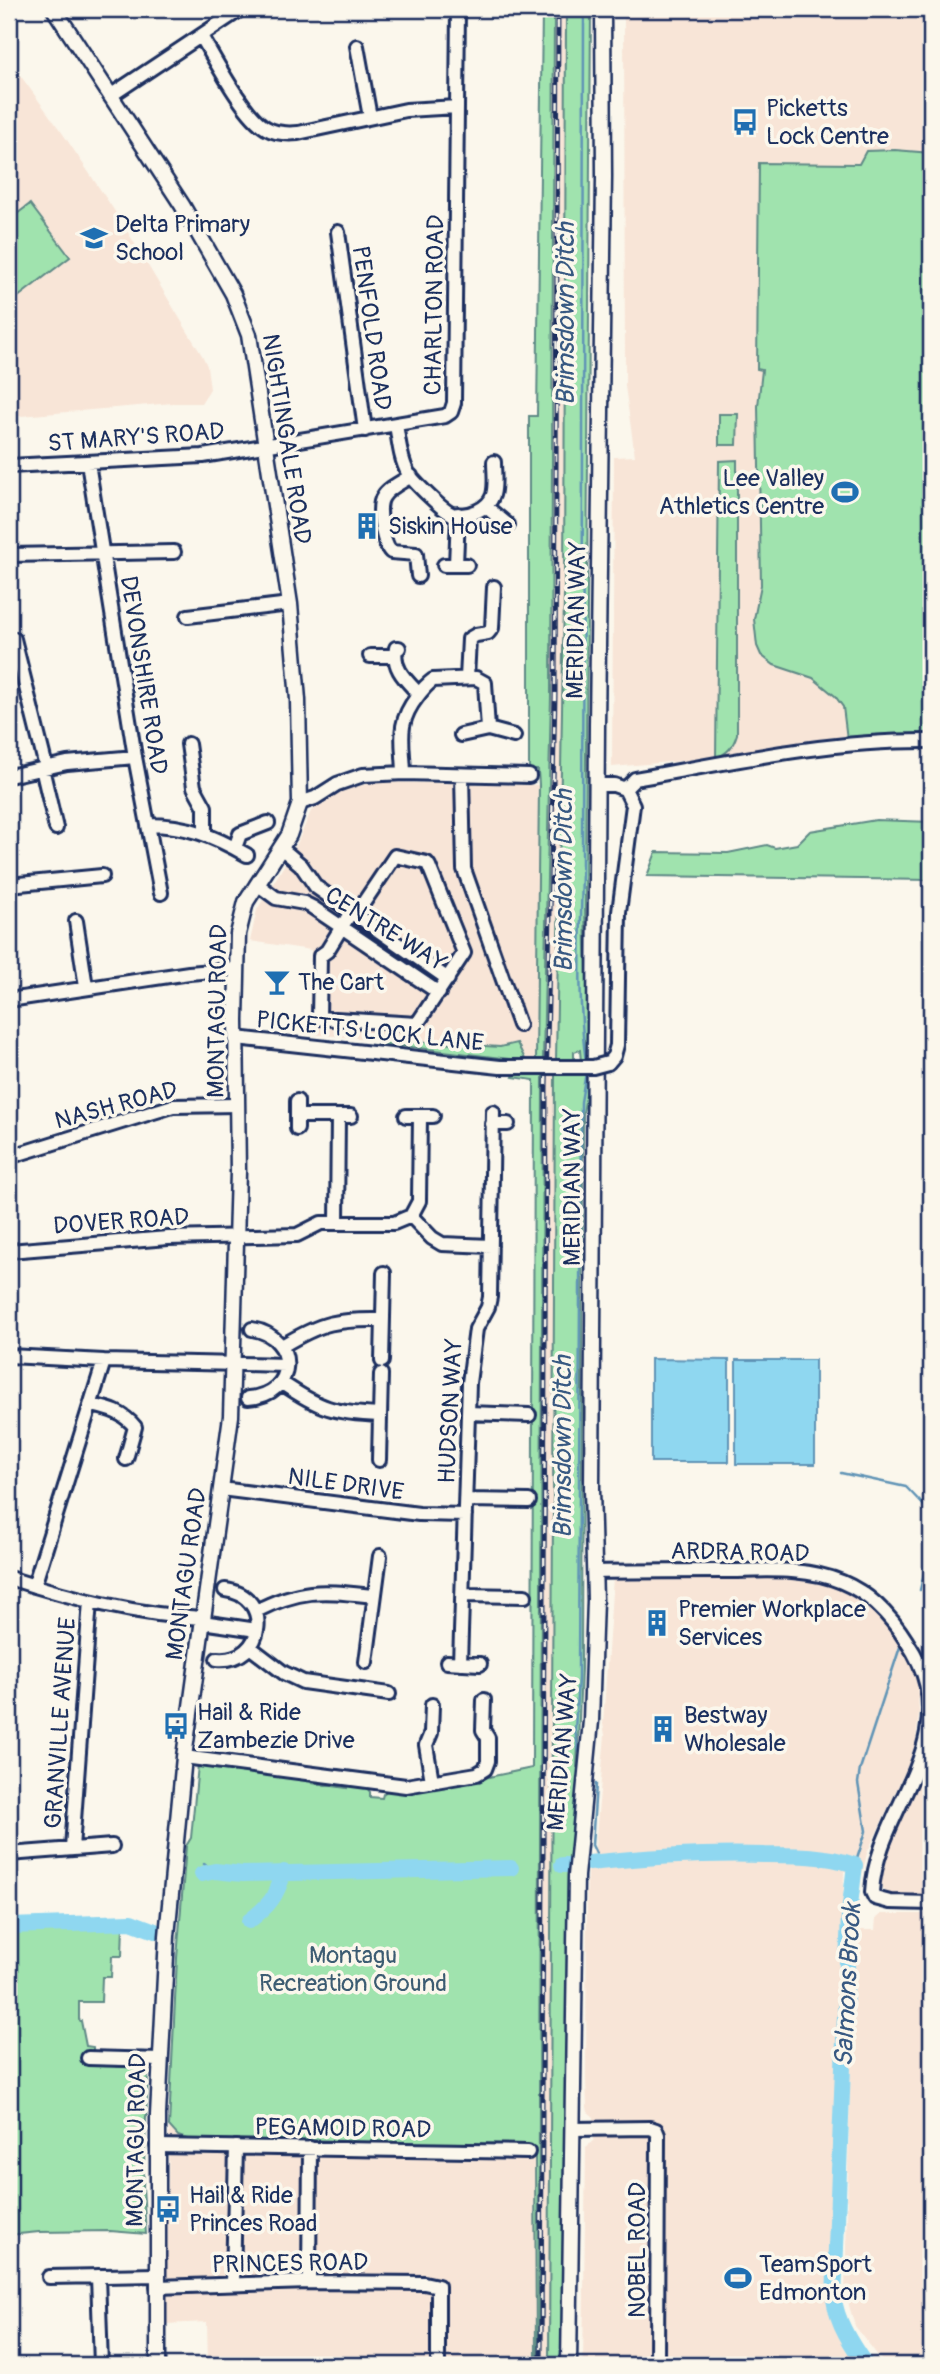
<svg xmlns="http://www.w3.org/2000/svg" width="940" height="2374" viewBox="0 0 940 2374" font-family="Pangolin,sans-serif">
  <rect width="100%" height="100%" fill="#fbf7ec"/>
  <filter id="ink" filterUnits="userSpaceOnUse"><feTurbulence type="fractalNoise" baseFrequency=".0143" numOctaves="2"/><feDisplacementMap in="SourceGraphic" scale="14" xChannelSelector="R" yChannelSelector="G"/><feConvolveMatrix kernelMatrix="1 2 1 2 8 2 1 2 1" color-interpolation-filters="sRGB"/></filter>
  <g filter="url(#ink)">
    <path fill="#f8e5d7" d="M554,9H566L564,595L555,1087L549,2365H538L542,1087L551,695Z
      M624,9H931V733L847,736L803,741L716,758L612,767L614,457L635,456L625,386Z
      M9,60L63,134L120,219L203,357L207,366L210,389L201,403H173L9,417Z
      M377,782L539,785L536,1061H526L517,1043L500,1047L455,1046L309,1034L311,950L250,941L257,910L297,844L311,811L336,791Z
      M746,1576L816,1581L846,1591L867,1605L893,1630L906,1653L917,1682L919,1712L916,1740L909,1763L867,1853L862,1875L844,1871L836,2324L863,2365H583L586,2147L594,2140V2117L588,2112L587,2107L586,2080L587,1872L595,1847L605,1735L603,1724L613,1578L644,1579Z
      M931,1751V1891L925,1896L891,1894L883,1890L880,1881L883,1861Z
      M881,1914H931V2365H885L855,2326L845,2292L854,1930H875L876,1918Z
      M169,2126L178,2136L190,2140L536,2147V2365H208L207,2322L166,2324Z"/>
    <path fill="#a0e3ae" stroke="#5e8986" stroke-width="2" d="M542,9H554L551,695L543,1061H536L539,785L538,770H531L529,767V416H537Z
      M566,9H591L585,906L589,1075L583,1114L581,1669L577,1767L580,1768L570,1870L566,2365H549L555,1073H582L580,1050L574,1052V1060L556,1061L564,595Z
      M895,150L931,153V733H929L928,736L847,739L843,707L835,696L813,678L774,665L761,655L757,646L754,619L761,585L758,406L762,370L757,369L759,163L859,164L866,151Z
      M30,204L70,257L9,304V220Z
      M719,414H738L737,445H719Z
      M737,460V734C733,747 728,753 716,758L719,461Z
      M876,820L931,822V880L647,876L656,852L728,853L767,845L775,848L797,844L810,831Z
      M378,1039L500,1047L517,1043L526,1061L377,1043Z
      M515,1073H543L538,2365H536L535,2147L190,2140L178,2136L169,2126L177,1958L186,1846L191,1838L198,1765L309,1779L312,1783L347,1788V1785L366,1787L370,1792V1797L382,1798L383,1794L388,1790L401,1791L479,1779L532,1768L534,1080L513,1077Z
      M123,1925L122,1956H112L111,1977H102L101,2002H79V2020L81,2021L86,2046L93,2047V2051H88V2065L138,2067L148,2072L143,2187L146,2234L110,2231L39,2232L9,2235V2238V1928Z"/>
    <path fill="#8fd7f0" stroke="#6194b6" stroke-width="2" d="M651,1359L729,1360V1462H651Z
      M736,1360H815V1464H736Z"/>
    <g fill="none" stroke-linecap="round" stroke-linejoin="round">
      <path stroke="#6194b6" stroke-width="2.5" d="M584,9L582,870C581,934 577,998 586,1062
        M841,1473L906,1487L931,1513
        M920,1590L931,1544V1517
        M579,1752L575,1731L578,1678L581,1102L586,1072
        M596,1784L592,1845L600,1862
        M204,1864L215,1871
        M855,1865L866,1831L858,1783L860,1769L900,1647"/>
      <path stroke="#8fd7f0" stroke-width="16" d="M589,1863C647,1857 706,1853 765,1855C796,1855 825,1855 855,1865L849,1913L834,2299C837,2323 852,2346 866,2365
        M562,1865H568
        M202,1874L215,1871L243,1874L511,1868
        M249,1921C270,1905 276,1897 284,1872
        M9,1926L131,1922L155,1931"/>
      <defs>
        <path id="minor" d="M201,36C215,59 244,116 266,128C276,134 287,134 298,133L406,110L457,107
          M357,46L370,117
          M110,96L241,9
          M338,232L365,430
          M396,425C399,440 400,459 408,473C413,481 443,511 452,514C467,518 488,510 493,495C496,485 494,472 494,462
          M88,463L135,757L161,893
          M9,466L203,456L445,416L451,412L454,403L458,9
          M411,476C402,482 388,488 383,497C376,507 383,544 391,552L416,554L418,576
          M485,506L508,525
          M9,555L174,552
          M444,565H467
          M456,565L458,514
          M188,616L290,604
          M14,639L46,767
          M399,648H396C392,669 406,680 419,694
          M370,656H395
          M467,678L469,639L476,635L488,633L492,628L494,587
          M461,735L488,729L514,736
          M188,744L194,787L205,807V834
          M42,768L56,828
          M404,773C403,740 396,724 417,697C422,690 426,685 433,680L476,678L485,683L488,729
          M462,775L464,869L519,1025
          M9,776L67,763L135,757
          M597,785H614L625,789L633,805L619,912L617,1045L614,1056L608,1063
          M625,789L635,779C734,761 831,740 931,741
          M300,803L315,798L337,784L363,775L404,773L529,776
          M148,825C187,825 214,836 247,855
          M235,848L240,834L268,823
          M281,848L301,865L316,887L448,979
          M257,884L276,898L304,903L312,907L439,993
          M9,885L102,876
          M351,912L327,951L320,956L319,1018L417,1024L464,953L429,866L427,863L395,856L356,914
          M76,921L86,987
          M9,1000L189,973L236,969
          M236,1038L500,1067H524
          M297,1101V1129
          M297,1116H351
          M406,1116H433
          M492,1124H508
          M9,1157L173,1106L237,1105
          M411,1216L419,1201L420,1116
          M337,1223L338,1116
          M9,1251L168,1238L297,1235L321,1223H394L411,1216L432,1238L442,1244L491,1246
          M282,1346C322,1322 337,1319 383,1320
          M9,1356L104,1361L286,1365
          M382,1361L384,1273
          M282,1383C320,1409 334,1413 380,1415
          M248,1398C298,1395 299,1337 252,1329
          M92,1405C109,1409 123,1412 135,1427L126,1459
          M468,1413L529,1415
          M379,1460L381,1374
          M221,1489L419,1514L465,1515
          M466,1500L529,1501
          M595,1572C637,1571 679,1571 722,1571C761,1571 805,1566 842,1582C871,1594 891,1616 907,1642C926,1670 933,1698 927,1732C917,1787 875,1835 872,1892L875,1898L890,1902L931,1903
          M9,1578C71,1598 136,1615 202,1618
          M34,1586L104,1361
          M463,1595L525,1596
          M256,1611C303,1587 324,1591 374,1596
          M202,1622L257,1630
          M251,1648L284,1673L303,1682L389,1694
          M217,1659C266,1663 273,1595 225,1590
          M366,1662L380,1556
          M447,1662L480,1664
          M460,1663L469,1383L476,1329L488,1307L490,1297L493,1112
          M184,1757L406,1786L477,1774L485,1769L488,1761V1738L483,1730L484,1700
          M432,1781L426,1745L431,1733L432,1705
          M72,1848L90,1601
          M9,1854L112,1846
          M88,2058L160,2060
          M573,2129L650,2128L656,2130L658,2135L657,2365
          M157,2146L528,2152
          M98,2276L101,2365
          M49,2277L157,2275
          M309,2282L310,2148
          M233,2283L236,2147
          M157,2287L309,2282L424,2283L438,2286V2365"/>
        <path id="major" d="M54,9L182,205L233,294L249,335L290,604L298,700L300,803L289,835L246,902L238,934L236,1020L238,1172L231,1416L184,1757L167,1936L158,2115V2365
          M569,2365L576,1876L591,1721L595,1600L592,1489L597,725L604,177L603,9"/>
      </defs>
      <use href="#minor" stroke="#1b2f5e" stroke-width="18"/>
      <use href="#major" stroke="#1b2f5e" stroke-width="19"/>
      <use href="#minor" stroke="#fbf7ec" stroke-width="12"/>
      <use href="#major" stroke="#fbf7ec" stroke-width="14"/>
      <defs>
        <path id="rail" d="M541,2365L546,1087L555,695L558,9"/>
      </defs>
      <use href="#rail" stroke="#1b2f5e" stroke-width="5"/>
      <use href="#rail" stroke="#fbf7ec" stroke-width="2.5" stroke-dasharray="8" stroke-linecap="butt"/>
      <defs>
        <path id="minor-bridge" d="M524,1067H593L608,1063"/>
      </defs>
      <use href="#minor-bridge" stroke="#1b2f5e" stroke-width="18" stroke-linecap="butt"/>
      <use href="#minor-bridge" stroke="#fbf7ec" stroke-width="12"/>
    </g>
  </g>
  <defs>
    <symbol id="bus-bare" viewBox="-9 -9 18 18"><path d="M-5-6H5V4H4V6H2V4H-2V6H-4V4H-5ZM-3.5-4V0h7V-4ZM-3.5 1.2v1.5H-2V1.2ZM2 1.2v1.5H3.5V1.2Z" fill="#1f6fb2" stroke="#fbf7ec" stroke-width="2.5" paint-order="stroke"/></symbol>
    <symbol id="school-bare" viewBox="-9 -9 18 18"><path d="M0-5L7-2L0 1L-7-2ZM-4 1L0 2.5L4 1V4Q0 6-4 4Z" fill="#1f6fb2" stroke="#fbf7ec" stroke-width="2.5" paint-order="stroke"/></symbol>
    <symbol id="stadium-bare" viewBox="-9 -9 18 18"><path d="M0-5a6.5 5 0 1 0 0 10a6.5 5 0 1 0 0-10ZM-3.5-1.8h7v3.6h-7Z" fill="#1f6fb2" stroke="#fbf7ec" stroke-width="2.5" paint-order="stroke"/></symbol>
    <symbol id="building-bare" viewBox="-9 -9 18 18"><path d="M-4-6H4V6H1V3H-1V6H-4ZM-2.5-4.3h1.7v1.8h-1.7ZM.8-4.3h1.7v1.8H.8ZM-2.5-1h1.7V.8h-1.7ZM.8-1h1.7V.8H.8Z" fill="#1f6fb2" stroke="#fbf7ec" stroke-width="2.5" paint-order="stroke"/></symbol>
    <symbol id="bar-bare" viewBox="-9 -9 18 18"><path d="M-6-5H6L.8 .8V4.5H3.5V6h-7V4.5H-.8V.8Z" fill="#1f6fb2" stroke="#fbf7ec" stroke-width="2.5" paint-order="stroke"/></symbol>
  </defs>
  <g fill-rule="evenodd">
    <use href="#bus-bare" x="726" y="103" width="38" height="38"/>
    <use href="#school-bare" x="75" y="219" width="38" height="38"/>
    <use href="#stadium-bare" x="826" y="473" width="38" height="38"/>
    <use href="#building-bare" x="348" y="507" width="38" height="38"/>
    <use href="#bar-bare" x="258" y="963" width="38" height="38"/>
    <use href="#building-bare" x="638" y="1604" width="38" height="38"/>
    <use href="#bus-bare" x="157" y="1707" width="38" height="38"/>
    <use href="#building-bare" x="644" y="1710" width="38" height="38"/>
    <use href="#bus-bare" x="149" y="2190" width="38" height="38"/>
    <use href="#stadium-bare" x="719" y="2259" width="38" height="38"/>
  </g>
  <g text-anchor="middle" stroke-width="7" stroke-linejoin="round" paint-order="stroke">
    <g font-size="24" fill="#1b2f5e" stroke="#fbf7ec" text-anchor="start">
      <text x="766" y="116">Picketts<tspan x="766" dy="28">Lock Centre</tspan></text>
      <text x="115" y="232">Delta Primary<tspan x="115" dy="28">School</tspan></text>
      <text x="824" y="486" text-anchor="end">Lee Valley<tspan x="824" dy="28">Athletics Centre</tspan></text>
      <text x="388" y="534">Siskin House</text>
      <text x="298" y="990">The Cart</text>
      <text x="678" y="1617">Premier Workplace<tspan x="678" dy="28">Services</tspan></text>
      <text x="197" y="1720">Hail &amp; Ride<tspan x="197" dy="28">Zambezie Drive</tspan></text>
      <text x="684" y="1723">Bestway<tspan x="684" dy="28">Wholesale</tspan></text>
      <text x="189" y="2203">Hail &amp; Ride<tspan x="189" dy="28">Princes Road</tspan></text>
      <text x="759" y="2272">TeamSport<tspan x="759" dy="28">Edmonton</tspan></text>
    </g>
    <g font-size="24" fill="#1b2f5e" stroke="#fbf7ec">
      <text transform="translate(434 305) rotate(-89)" y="8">CHARLTON ROAD</text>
      <text transform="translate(372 328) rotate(82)" y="8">PENFOLD ROAD</text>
      <text transform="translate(136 437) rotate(-4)" y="8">ST MARY'S ROAD</text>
      <text transform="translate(287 439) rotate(81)" y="8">NIGHTINGALE ROAD</text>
      <text transform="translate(576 620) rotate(-89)" y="8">MERIDIAN WAY</text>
      <text transform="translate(144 675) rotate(81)" y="8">DEVONSHIRE ROAD</text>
      <text transform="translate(386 929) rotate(32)" y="8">CENTRE WAY</text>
      <text transform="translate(217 1011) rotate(-89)" y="8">MONTAGU ROAD</text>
      <text transform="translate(370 1031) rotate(6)" y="8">PICKETTS LOCK LANE</text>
      <text transform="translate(116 1105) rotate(-15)" y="8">NASH ROAD</text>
      <text transform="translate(572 1187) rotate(-90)" y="8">MERIDIAN WAY</text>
      <text transform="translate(121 1221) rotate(-4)" y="8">DOVER ROAD</text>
      <text transform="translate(450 1411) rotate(-87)" y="8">HUDSON WAY</text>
      <text transform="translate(346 1484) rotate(8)" y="8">NILE DRIVE</text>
      <text transform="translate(740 1552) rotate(1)" y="8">ARDRA ROAD</text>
      <text transform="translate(186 1574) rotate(-82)" y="8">MONTAGU ROAD</text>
      <text transform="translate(60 1723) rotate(-86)" y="8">GRANVILLE AVENUE</text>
      <text transform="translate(562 1752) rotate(-85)" y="8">MERIDIAN WAY</text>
      <text transform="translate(343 2128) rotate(1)" y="8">PEGAMOID ROAD</text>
      <text transform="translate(136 2140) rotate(-89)" y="8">MONTAGU ROAD</text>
      <text transform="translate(637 2250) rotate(-90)" y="8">NOBEL ROAD</text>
      <text transform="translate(290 2263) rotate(-1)" y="8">PRINCES ROAD</text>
    </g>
    <g font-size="24" fill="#3c5c72" stroke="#fbf7ec">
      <text x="353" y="1963">Montagu<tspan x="353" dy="28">Recreation Ground</tspan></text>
    </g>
    <g font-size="26" font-style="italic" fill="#385982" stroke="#fbf7ec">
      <text transform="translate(565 314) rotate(-90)" y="9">Brimsdown Ditch</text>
      <text transform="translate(563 881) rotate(-90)" y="9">Brimsdown Ditch</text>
      <text transform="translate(562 1447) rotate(-90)" y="9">Brimsdown Ditch</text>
      <text transform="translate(847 1985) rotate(-87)" y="9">Salmons Brook</text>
    </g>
  </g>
  <rect width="940" height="2374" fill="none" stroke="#fbf7ec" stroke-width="35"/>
  <rect x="18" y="18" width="905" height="2339" fill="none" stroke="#1b2f5e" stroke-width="2.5" filter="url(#ink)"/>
</svg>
